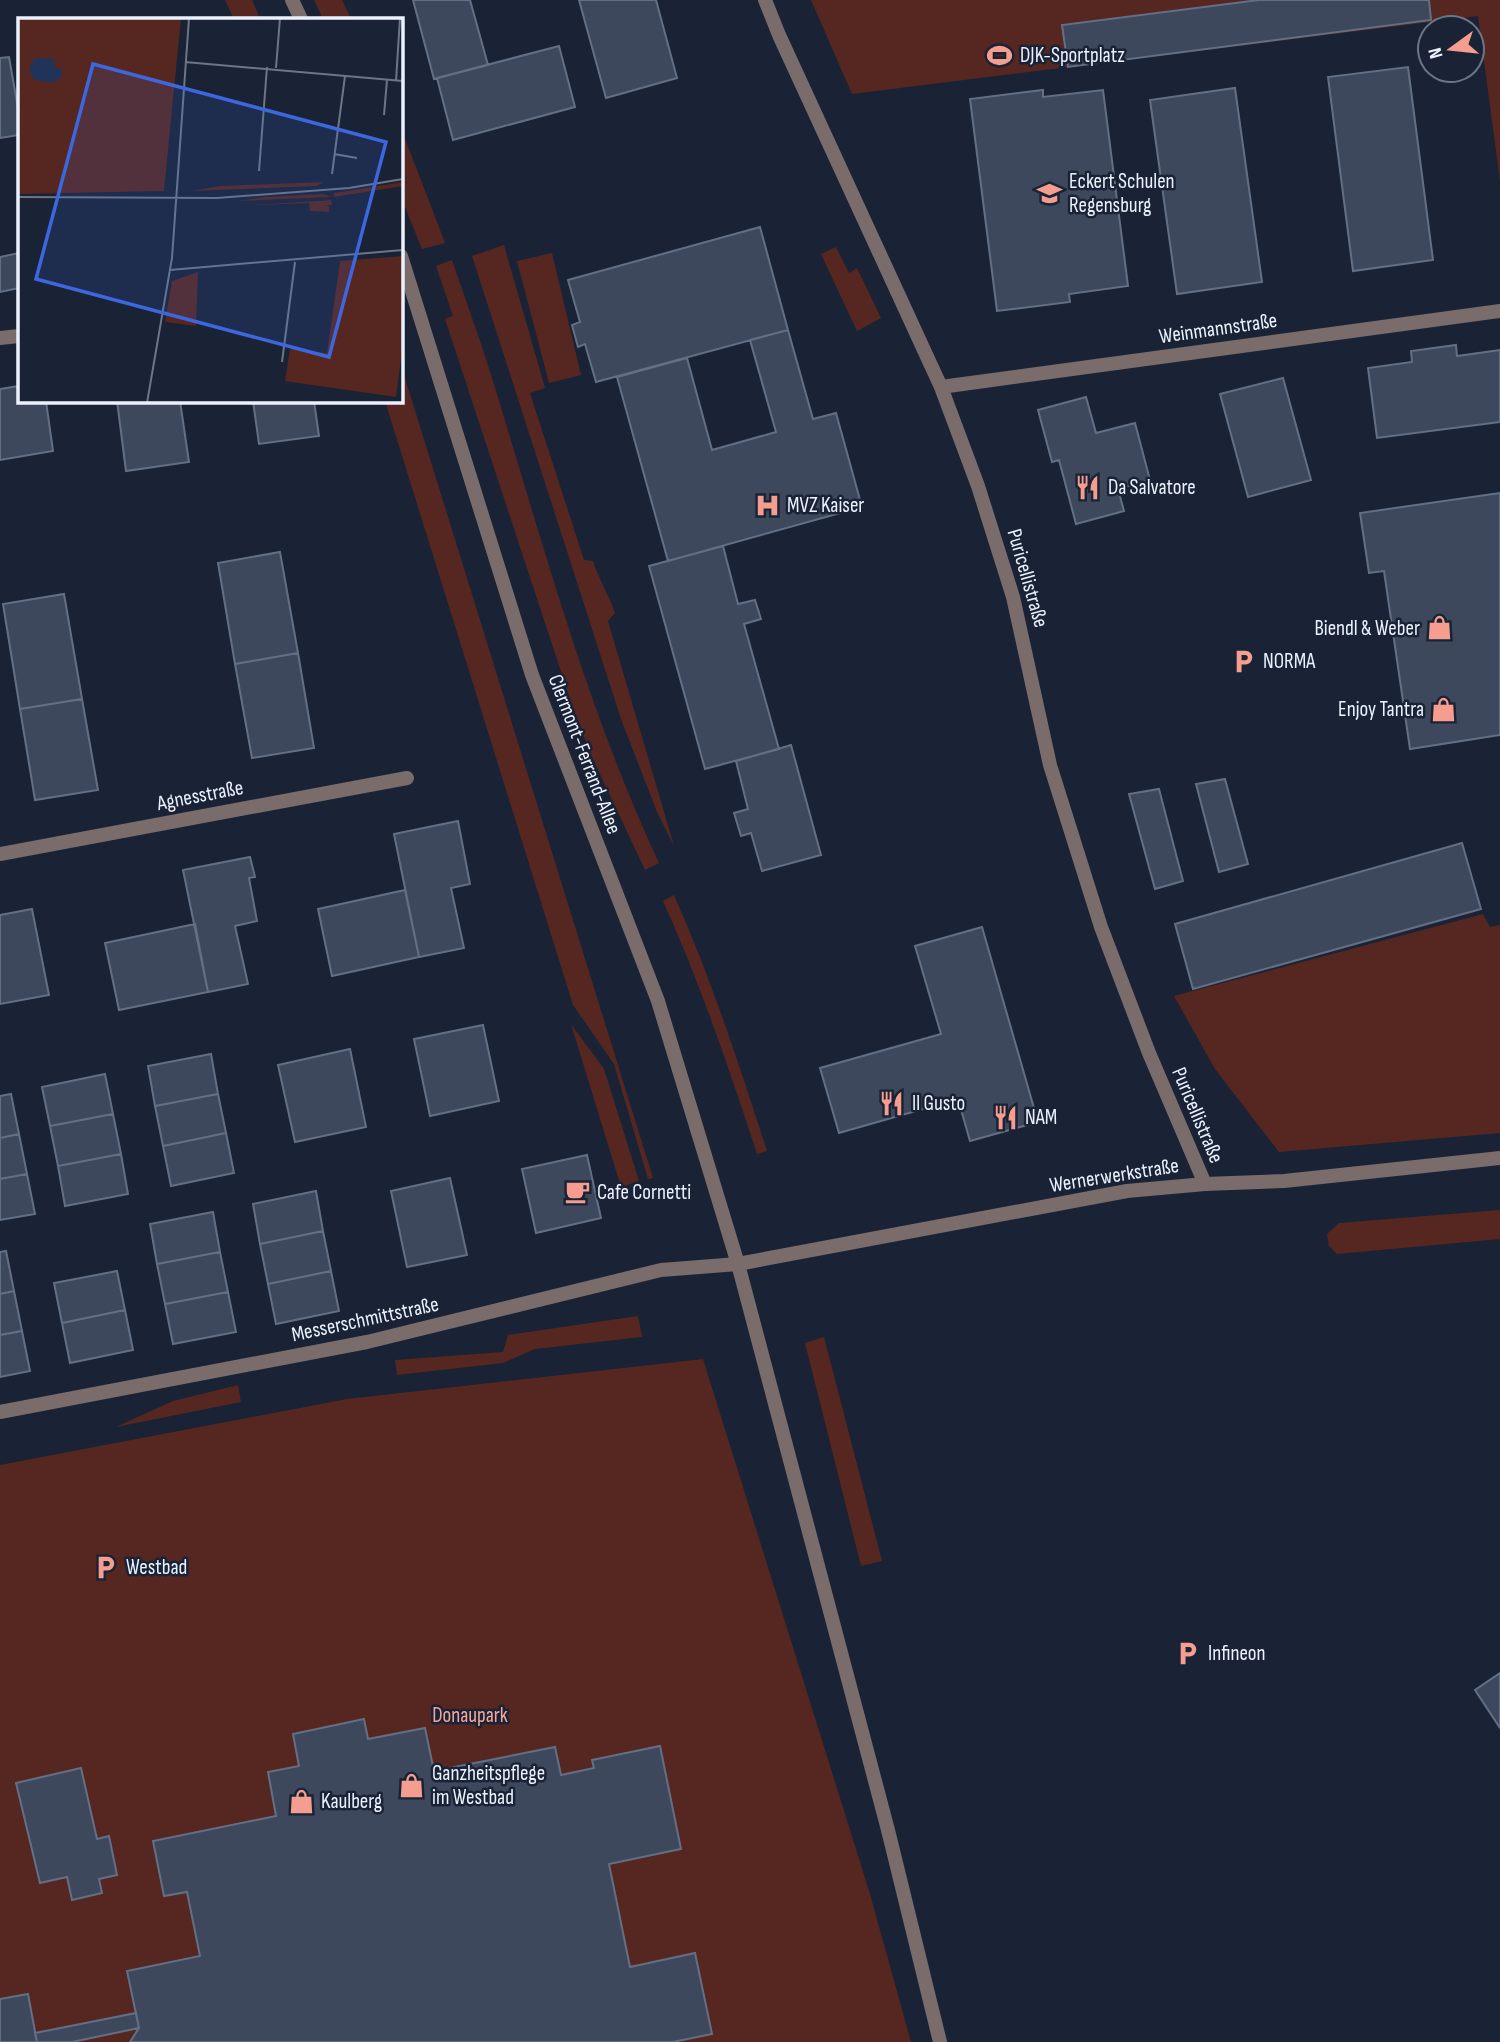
<svg xmlns="http://www.w3.org/2000/svg" width="1500" height="2042" viewBox="0 0 1500 2042" font-family="'Sofia Sans Condensed',sans-serif">
  <rect width="100%" height="100%" fill="#192335"/>
  <path fill="#562720" d="M225,0H252L260,19H234Z
    M314,0H342L351,19H323Z
    M811,0H1500V181L1478,16L852,94Z
    M401,127V128L445,243L422,249L401,197Z
    M504,245L545,388L530,393L584,560L593,561C599,580 609,595 615,613L608,621L674,846L657,812L621,719L472,256Z
    M836,247L849,273L857,268L881,318L857,331L821,254Z
    M552,253L581,375L549,383L517,261Z
    M452,260C467,304 483,347 496,391C545,551 588,711 659,863L645,870L591,755L571,702L445,319L453,316L436,266Z
    M404,375L653,1178L648,1179L614,1064L573,1005L385,401H401V376Z
    M674,895C711,978 739,1064 767,1151L757,1154C729,1068 700,983 663,901Z
    M1483,914L1490,927L1500,925V1133L1279,1152L1215,1069L1174,996Z
    M571,1024L604,1069L639,1181L621,1187Z
    M1500,1210V1239L1337,1254L1329,1246L1327,1234L1339,1223Z
    M638,1316L642,1337L535,1349L503,1363L397,1375L395,1360L503,1352L508,1335Z
    M824,1337L882,1561L861,1566L805,1343Z
    M703,1359L870,1894L911,2042H0V1465L347,1399Z
    M238,1385L241,1402L116,1427L173,1401Z"/>
  <path fill="#3d485c" stroke="#636f85" stroke-width="2" d="M413,0H470L488,65L434,79Z
    M579,0H656L677,78L606,98Z
    M1259,0H1429L1431,20L1068,67L1062,25Z
    M559,46L575,107L453,140L437,78Z
    M9,57L19,114V135L0,138V58Z
    M1408,67L1433,260L1353,271L1328,77Z
    M1235,88L1262,282L1177,294L1150,100Z
    M1043,90V97L1103,90L1128,286L1069,294L1070,302L997,311L970,99Z
    M760,227L788,330L596,382L585,344L578,347L572,325L580,322L568,280Z
    M19,253V288L0,292V257Z
    M788,330L813,419L836,413L862,507L668,561L617,377L687,358L712,450L776,432L750,340Z
    M1456,345L1457,356L1500,350V422L1377,438L1368,368L1412,362L1411,351Z
    M1283,378L1311,480L1248,497L1220,394Z
    M19,386V401H46L53,451L0,460V389Z
    M1086,397L1096,433L1135,423L1150,480L1118,489L1124,511L1076,524L1059,460L1052,462L1038,410Z
    M117,401H180L189,462L126,471Z
    M253,401H314L319,436L259,444Z
    M1500,493V735L1410,749L1384,571L1369,573L1360,513Z
    M723,546L738,604L755,600L761,619L744,624L779,749L705,769L649,566Z
    M280,552L298,653L235,664L218,563Z
    M64,594L82,699L20,709L3,604Z
    M298,653L314,748L252,758L235,664Z
    M82,699L98,790L35,800L20,709Z
    M791,745L821,855L762,871L751,833L741,836L734,813L748,809L736,761Z
    M1225,779L1248,864L1219,872L1196,784Z
    M1159,789L1183,881L1155,889L1129,794Z
    M458,821L470,884L451,888L464,948L419,957L394,834Z
    M1462,843L1481,909L1193,989L1175,924Z
    M250,857L255,877L249,878L257,921L235,926L248,984L208,992L183,870Z
    M405,890L419,957L332,976L318,909Z
    M32,909L49,995L0,1004V915Z
    M195,924L208,992L119,1010L105,943Z
    M982,927L1038,1122L970,1141L958,1099L839,1133L820,1068L941,1034L915,946Z
    M483,1025L499,1101L430,1116L414,1039Z
    M350,1049L366,1127L295,1142L278,1065Z
    M211,1054L218,1094L155,1106L148,1066Z
    M105,1074L113,1114L50,1126L42,1087Z
    M11,1094L19,1134L0,1138V1096Z
    M218,1094L226,1133L163,1146L155,1106Z
    M113,1114L121,1154L58,1166L50,1126Z
    M226,1133L234,1173L171,1186L163,1146Z
    M19,1134L27,1174L0,1179V1138Z
    M121,1154L128,1194L65,1206L58,1166Z
    M587,1155L601,1218L536,1233L522,1169Z
    M27,1174L35,1214L0,1220V1179Z
    M450,1178L467,1255L407,1267L391,1191Z
    M316,1191L323,1231L260,1244L253,1204Z
    M213,1212L220,1252L157,1264L150,1224Z
    M323,1231L331,1271L268,1284L260,1244Z
    M6,1251L14,1291L0,1294V1252Z
    M220,1252L228,1292L165,1304L157,1264Z
    M117,1271L125,1310L62,1323L54,1283Z
    M331,1271L339,1311L276,1324L268,1284Z
    M14,1291L22,1331L0,1335V1294Z
    M228,1292L236,1332L173,1344L165,1304Z
    M125,1310L133,1350L70,1363L62,1323Z
    M22,1331L30,1371L0,1377V1335Z
    M1500,1673V1728L1475,1690Z
    M364,1719L368,1739L425,1728L434,1771L555,1747L561,1775L594,1768L592,1760L660,1746L681,1849L609,1864L630,1967L695,1953L712,2034L673,2042H130L139,2028L127,1971L200,1956L187,1892L164,1896L153,1841L276,1816L268,1772L299,1766L293,1734Z
    M81,1768L97,1839L109,1836L117,1875L99,1879L102,1893L72,1900L67,1877L40,1883L16,1783Z
    M28,1994L37,2042H0V1999Z
    M136,2013L139,2028L72,2042H37L35,2033Z"/>
  <g fill="none" stroke-linecap="round" stroke-linejoin="round">
    <path stroke="#796c6a" stroke-width="14" d="M738,1264L888,1830L940,2042"/>
    <path stroke="#796c6a" stroke-width="14" d="M765,0L779,35L941,387L978,486L1013,597L1050,765L1101,927L1149,1053L1205,1184
      M0,338L19,336
      M941,387L1500,311
      M0,854L407,778
      M0,1412L367,1342L661,1270L738,1264"/>
    <path stroke="#796c6a" stroke-width="14" d="M292,0L301,19
      M401,256L532,675L658,1001L738,1264L1127,1191L1205,1184L1284,1181L1500,1158"/>
  </g>
  <defs>
    <symbol id="stadium-bare" viewBox="-9 -9 18 18"><path d="M0-5a6.5 5 0 1 0 0 10a6.5 5 0 1 0 0-10ZM-3.5-1.8h7v3.6h-7Z" fill="#f59d8e" stroke="#192335" stroke-width="2.5" paint-order="stroke"/></symbol>
    <symbol id="school-bare" viewBox="-9 -9 18 18"><path d="M0-5L7-2L0 1L-7-2ZM-4 1L0 2.5L4 1V4Q0 6-4 4Z" fill="#f59d8e" stroke="#192335" stroke-width="2.5" paint-order="stroke"/></symbol>
    <symbol id="restaurant-bare" viewBox="-9 -9 18 18"><path d="M-5-6h1v4h1v-4h1v4h1v-4h1v5L-1.5 .5V6h-2V.5L-5-1ZM5-6V6H3V1.5H1.5Q1.5-4 5-6Z" fill="#f59d8e" stroke="#192335" stroke-width="2.5" paint-order="stroke"/></symbol>
    <symbol id="hospital-bare" viewBox="-9 -9 18 18"><path d="M-5-5h3v3.5h4V-5h3V5h-3V1.5h-4V5h-3Z" fill="#f59d8e" stroke="#192335" stroke-width="2.5" paint-order="stroke"/></symbol>
    <symbol id="shop-bare" viewBox="-9 -9 18 18"><path d="M-5-2.5h2.3a2.7 3.5 0 0 1 5.4 0H5L5.5 6h-11ZM-1.5-2.5h3a1.5 2.3 0 0 0-3 0Z" fill="#f59d8e" stroke="#192335" stroke-width="2.5" paint-order="stroke"/></symbol>
    <symbol id="parking-bare" viewBox="-9 -9 18 18"><path d="M-3.5-5.5H1a3.5 3.5 0 0 1 0 7H-1V5.5H-3.5ZM-1-3.4V-.6H.8a1.4 1.4 0 0 0 0-2.8Z" fill="#f59d8e" stroke="#192335" stroke-width="2.5" paint-order="stroke"/></symbol>
    <symbol id="cafe-bare" viewBox="-9 -9 18 18"><path d="M-5.5-4.5H6V0H3Q3 3.5 0 3.5H-2.5Q-5.5 3.5-5.5 0ZM3-3.2v2h1.7v-2ZM-6 4.5H4V6H-6Z" fill="#f59d8e" stroke="#192335" stroke-width="2.5" paint-order="stroke"/></symbol>
  </defs>
  <g fill-rule="evenodd">
    <use href="#stadium-bare" x="982" y="38" width="35" height="35"/>
    <use href="#school-bare" x="1032" y="176" width="35" height="35"/>
    <use href="#restaurant-bare" x="1070" y="470" width="35" height="35"/>
    <use href="#hospital-bare" x="750" y="488" width="35" height="35"/>
    <use href="#shop-bare" x="1422" y="610" width="35" height="35"/>
    <use href="#parking-bare" x="1226" y="644" width="35" height="35"/>
    <use href="#shop-bare" x="1426" y="692" width="35" height="35"/>
    <use href="#restaurant-bare" x="874" y="1086" width="35" height="35"/>
    <use href="#restaurant-bare" x="988" y="1100" width="35" height="35"/>
    <use href="#cafe-bare" x="560" y="1174" width="35" height="35"/>
    <use href="#parking-bare" x="88" y="1550" width="35" height="35"/>
    <use href="#parking-bare" x="1170" y="1636" width="35" height="35"/>
    <use href="#shop-bare" x="394" y="1768" width="35" height="35"/>
    <use href="#shop-bare" x="284" y="1784" width="35" height="35"/>
  </g>
  <g text-anchor="middle" stroke-width="5" stroke-linejoin="round" paint-order="stroke">
    <g font-size="21" fill="#ebf2fe" stroke="#192335" text-anchor="start">
      <text x="1020" y="62">DJK-Sportplatz</text>
      <text x="1069" y="188">Eckert Schulen<tspan x="1069" dy="24">Regensburg</tspan></text>
      <text x="1108" y="494">Da Salvatore</text>
      <text x="787" y="512">MVZ Kaiser</text>
      <text x="1420" y="635" text-anchor="end">Biendl &amp; Weber</text>
      <text x="1263" y="668">NORMA</text>
      <text x="1424" y="716" text-anchor="end">Enjoy Tantra</text>
      <text x="912" y="1110">Il Gusto</text>
      <text x="1025" y="1124">NAM</text>
      <text x="597" y="1199">Cafe Cornetti</text>
      <text x="126" y="1574">Westbad</text>
      <text x="1208" y="1660">Infineon</text>
      <text x="432" y="1780">Ganzheitspflege<tspan x="432" dy="24">im Westbad</tspan></text>
      <text x="321" y="1808">Kaulberg</text>
    </g>
    <g font-size="21" fill="#ebf2fe" stroke="#192335">
      <text transform="translate(1218 328) rotate(-8)" y="7">Weinmannstraße</text>
      <text transform="translate(1028 578) rotate(74)" y="7">Puricellistraße</text>
      <text transform="translate(585 754) rotate(69)" y="7">Clermont-Ferrand-Allee</text>
      <text transform="translate(200 795) rotate(-11)" y="7">Agnesstraße</text>
      <text transform="translate(1198 1115) rotate(67)" y="7">Puricellistraße</text>
      <text transform="translate(1114 1175) rotate(-9)" y="7">Wernerwerkstraße</text>
      <text transform="translate(365 1319) rotate(-12)" y="7">Messerschmittstraße</text>
    </g>
    <g font-size="21" fill="#faa698" stroke="#192335">
      <text x="470" y="1722">Donaupark</text>
    </g>
  </g>
  <g transform="translate(18 18)">
    <rect width="385" height="385" fill="#192335"/>
    <path d="M0,0H163L146,173L0,176ZM305,164L299,168L174,173L202,168ZM385,164V168L316,179V175ZM305,176L314,179L219,183L246,179ZM313,182L314,187L304,188H311V194L292,193L291,185L221,188ZM385,238V325L378,379L267,363L272,331L309,335L322,243ZM180,254L178,308L147,304L154,263Z" fill="#562720"/>
    <path d="M17,40L37,41L36,49L44,52V58L35,65L15,61L11,50Z" fill="#20345a"/>
    <path fill="none" stroke="#6d7685" stroke-width="2" d="M167,44L385,63M258,50L262,0M378,63L382,0M366,97L369,62M316,136L339,140M241,153L249,49M314,156L327,58M0,179L199,180L331,170L385,161M152,252L385,232M264,344L277,244M129,385L154,240L171,0"/>
    <path fill="#3c67de" fill-opacity="0.15" stroke="#3c67de" stroke-width="3.5" d="M75,46L368,124L311,339L18,261Z"/>
    <rect width="385" height="385" fill="none" stroke="#ebf2fe" stroke-width="3.5"/>
  </g>
  <g transform="translate(1451 49) rotate(255)"><circle r="33" fill="#192335" stroke="#6d7685" stroke-width="2"/>
  <path d="M0-5L12 26L0 18L-12 26Z" fill="#f59d8e"/>
  <text y="-10" font-size="19" font-weight="bold" text-anchor="middle" fill="#ebf2fe">N</text>
  </g>
</svg>
